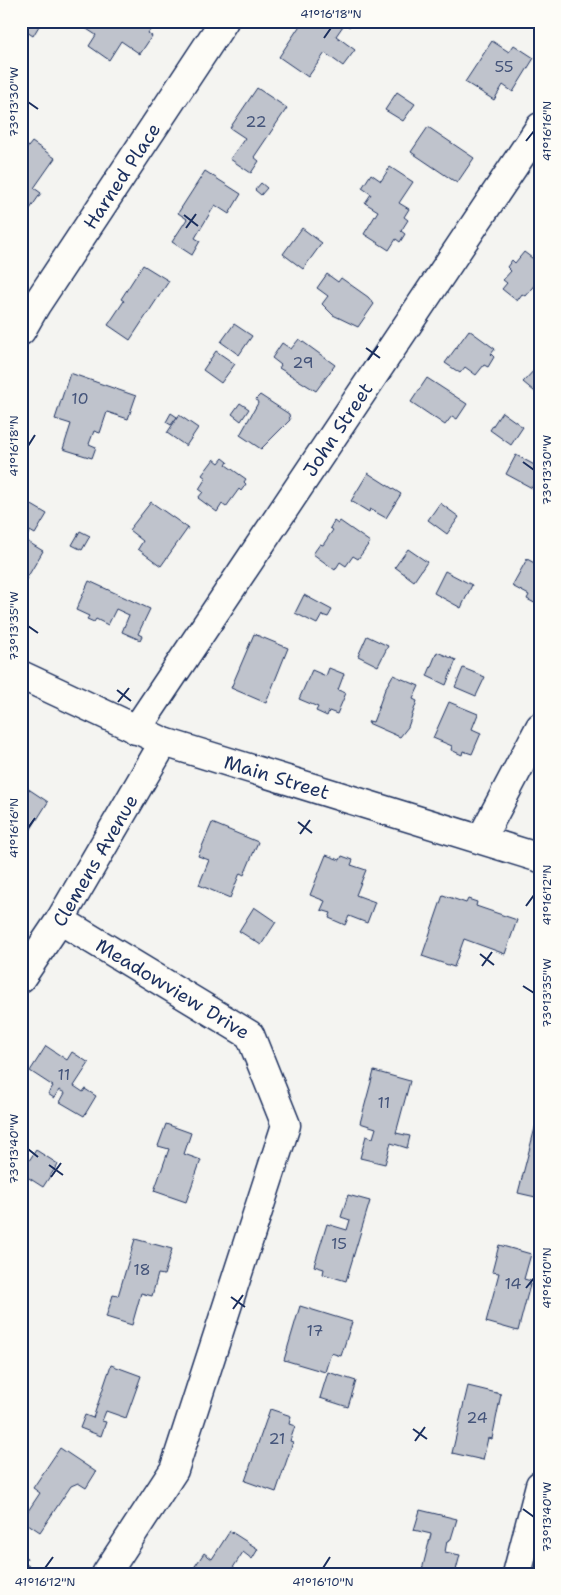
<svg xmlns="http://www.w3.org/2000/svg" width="561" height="1595" viewBox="0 0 561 1595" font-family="'Shantell Sans',sans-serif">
  <rect width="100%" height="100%" fill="#f4f4f1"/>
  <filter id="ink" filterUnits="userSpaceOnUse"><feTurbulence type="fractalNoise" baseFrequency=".02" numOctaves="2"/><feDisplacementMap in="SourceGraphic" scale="10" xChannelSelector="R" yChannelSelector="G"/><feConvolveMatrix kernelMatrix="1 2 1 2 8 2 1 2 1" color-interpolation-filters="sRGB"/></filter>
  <g filter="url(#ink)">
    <path fill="#bfc3cc" stroke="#1b2f5e" d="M26,21H42L33,36L21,28Z
      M145,21L153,26L148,33L152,36L140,54L121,41L109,60L89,46L96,35L76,22Z
      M303,21H353L349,27L345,23L336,36L355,50L343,66L325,53L308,77L279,57Z
      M492,41L509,52L514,45L534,58L513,92L503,85L494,100L465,82Z
      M257,88L287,108L254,157L259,161L251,173L230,159L245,138L230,128Z
      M397,92L415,104L403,121L385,110Z
      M428,127L474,158L457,183L411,152Z
      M32,142L55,158L34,188L41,193L30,209L21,203V156Z
      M390,167L413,182L399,203L409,209L404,217L408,220L401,231L405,234L400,242L396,239L389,250L364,234L378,211L365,203L371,194L362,188L371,174L381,181Z
      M205,171L241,194L229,214L215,205L195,238L200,241L192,255L172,242L187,219L178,213Z
      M261,183L267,188L261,195L255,190Z
      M302,228L322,243L303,269L283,254Z
      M524,252L540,264V282L538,281L525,296L522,294L517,301L502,289L507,283L503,280L511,271L507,267L512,260L515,263Z
      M143,265L169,281L130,340L108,325L124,301L121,299Z
      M327,274L338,282L341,278L368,297L374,304L358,327L333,315L322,304L328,296L317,288Z
      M234,324L252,336L239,355L221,342Z
      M469,330L495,349L491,354L494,357L488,367L484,365L476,375L465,367L460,373L445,363Z
      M299,339L335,365L316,391L279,368L281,365L272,358L282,343L291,349Z
      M216,351L235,364L221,383L203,370Z
      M537,367L540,369V396L523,382Z
      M70,373L136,396L128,419L107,412L100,433L94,431L89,444L96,447L92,458L63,449L71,424L55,419Z
      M427,378L467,404L457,419L452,416L445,425L411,402Z
      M260,395L289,414L290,420L261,449L240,435L258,403L256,399Z
      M240,403L249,409L241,421L232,414Z
      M502,412L523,427L511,445L490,430Z
      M171,413L177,417L171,425L166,422Z
      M179,415L198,428L186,446L167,433Z
      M516,455L540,468L532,488L506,474Z
      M223,458L228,462L226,465L246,479L244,482L246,484L241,491L239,489L226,507L222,504L217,512L198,498L203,492L199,489L206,478L202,475L214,459L219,463Z
      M368,473L401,494L386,518L370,509L369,512L351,501Z
      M25,501L47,514L35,534L30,531L25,540L43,551L21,588V507Z
      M151,502L188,528L161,566L138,549L143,541L129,530Z
      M440,503L459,517L447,534L428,520Z
      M334,521L338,524L340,521L370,542L358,559L353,556L346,566L340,562L335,570L313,554L320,544L323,545L333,530L330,528Z
      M80,531L90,536L82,550L72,545Z
      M408,549L427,562L414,581L395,567Z
      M527,559L540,566V606L527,599L529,595L512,586Z
      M445,571L472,585L461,608L434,593Z
      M89,581L150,609L138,634L142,636L140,640L122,632L129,615L116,609L108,625L96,619L94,622L87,619L89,616L76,610Z
      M304,595L332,610L328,617L322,615L317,624L295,613Z
      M254,634L288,648L266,703L231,688Z
      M367,636L388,646L378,666L358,656Z
      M437,652L456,660L446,685L427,676Z
      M329,668L344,674L338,690L346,693L337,714L329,711L327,716L316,711L318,707L299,699L312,670L326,676Z
      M463,668L485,677L476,696L455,687Z
      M393,675L419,686L413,699L417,701L408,727L400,737L368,723L369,721L373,722L375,717L385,689Z
      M449,702L478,714L472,729L481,733L472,754L463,751L462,755L451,750L452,746L433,738Z
      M21,784L48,802L21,845Z
      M212,823L258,842L244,875L240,873L230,898L199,885L209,860L198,856Z
      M326,855L340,860L342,856L353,860L351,865L366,870L356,895L375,902L367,923L349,916L345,925L329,918L331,913L321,910L325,901L310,895Z
      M443,895L466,903L468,899L477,902L476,906L517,920L505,954L464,939L454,967L422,956Z
      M254,907L276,922L261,945L239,931Z
      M46,1046L67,1060L72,1052L89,1063L74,1086L83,1092L85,1089L96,1096L84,1116L60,1102L65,1093L59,1090L54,1098L48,1094L53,1086L30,1071Z
      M374,1071L410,1081L396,1133L410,1136L407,1148L391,1143L385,1164L360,1158L366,1136L373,1138L376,1128L360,1123Z
      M166,1124L191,1133L184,1154L201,1160L186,1202L154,1191L169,1149L158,1146Z
      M536,1124L540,1125V1198L518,1193Z
      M36,1150L58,1164L43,1187L21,1173Z
      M348,1195L370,1201L346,1281L323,1274L324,1269L314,1266L327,1224L347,1230L350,1220L341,1217Z
      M135,1239L172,1249L164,1275L158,1274L152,1296L141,1293L132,1325L106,1317L113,1295L118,1296Z
      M499,1245L531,1254L524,1279L531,1281L518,1331L486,1322L499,1273L492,1272Z
      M300,1306L352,1322L341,1356L331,1353L325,1372L284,1360Z
      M111,1365L141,1376L126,1418L106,1411L102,1421L106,1422L101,1436L80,1428L85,1415L93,1418Z
      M328,1372L356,1381L348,1407L320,1398Z
      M468,1386L501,1394L492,1439L488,1438L483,1460L452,1453Z
      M270,1409L291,1416L289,1424L295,1426L290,1441L293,1442L276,1492L245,1481Z
      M60,1448L96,1472L86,1488L78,1483L71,1486L40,1532L22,1520L40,1493L33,1488Z
      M420,1510L457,1519L451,1539L447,1541L445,1552L460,1555L455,1574H417H421L431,1534L414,1530Z
      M230,1531L258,1549L252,1559L243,1552L229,1574H185L187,1570L191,1572L204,1553L212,1559Z
      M21,1555L27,1558L24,1563L34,1569L31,1574H21Z"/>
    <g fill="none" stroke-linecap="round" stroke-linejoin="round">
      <defs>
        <g id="street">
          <path id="s1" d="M21,331L36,305L224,21"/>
          <path id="s2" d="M136,730L540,127"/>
          <path d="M481,839L540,727"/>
          <path id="s3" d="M60,920L250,1035L286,1125L174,1470L106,1574"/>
          <path id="s4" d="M21,978L60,920L164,742"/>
          <path d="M517,1574L540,1485"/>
        </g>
        <g id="secondary">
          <path id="s5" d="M21,675L164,742L540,858"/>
        </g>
      </defs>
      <use href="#street" stroke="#1b2f5e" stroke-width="31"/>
      <use href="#secondary" stroke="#1b2f5e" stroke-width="31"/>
      <use href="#street" stroke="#fdfcf7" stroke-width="28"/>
      <use href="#secondary" stroke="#fdfcf7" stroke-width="28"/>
    </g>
  </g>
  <path fill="none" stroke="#1b2f5e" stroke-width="2" d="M324,38L331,28M28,102L38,109M526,141L534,131M184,215L198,226M186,228L196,214M366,348L380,358M368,360L378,346M28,446L35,435M523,462L534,470M28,626L38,633M117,690L131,701M118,702L129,688M298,822L312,833M28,828L35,818M300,834L310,820M526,906L534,895M480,954L494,965M482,966L492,952M523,986L534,993M28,1149L38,1157M49,1165L63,1175M51,1177L61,1163M526,1288L534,1278M231,1297L245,1307M233,1309L243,1295M413,1429L427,1439M415,1441L425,1427M523,1509L534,1517M45,1568L53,1557M323,1568L330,1557"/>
  <g text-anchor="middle" stroke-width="4" stroke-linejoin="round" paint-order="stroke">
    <g font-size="16" fill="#44547a">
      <text x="504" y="72">55</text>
      <text x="256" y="127">22</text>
      <text x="303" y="368">29</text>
      <text x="80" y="404">10</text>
      <text x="64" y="1080">11</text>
      <text x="384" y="1108">11</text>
      <text x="339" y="1249">15</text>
      <text x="142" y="1275">18</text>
      <text x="513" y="1289">14</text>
      <text x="315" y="1336">17</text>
      <text x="477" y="1423">24</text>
      <text x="277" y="1444">21</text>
    </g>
    <g font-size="19" fill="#1b2f5e" stroke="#fdfcf7">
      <text dy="7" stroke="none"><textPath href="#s1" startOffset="185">Harned Place</textPath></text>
      <text dy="7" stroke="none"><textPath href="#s2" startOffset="362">John Street</textPath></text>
      <text dy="7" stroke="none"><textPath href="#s5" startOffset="276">Main Street</textPath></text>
      <text dy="7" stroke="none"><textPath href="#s4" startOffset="139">Clemens Avenue</textPath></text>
      <text dy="7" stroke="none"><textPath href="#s3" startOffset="132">Meadowview Drive</textPath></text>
    </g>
  </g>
  <rect width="561" height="1595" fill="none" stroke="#fdfcf7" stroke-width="55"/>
  <rect x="28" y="28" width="506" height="1540" fill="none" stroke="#1b2f5e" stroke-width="2"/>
  <g font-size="12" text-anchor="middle" fill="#1b2f5e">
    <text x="331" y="18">41°16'18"N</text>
    <text transform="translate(14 102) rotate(-90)" y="4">73°13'30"W</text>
    <text transform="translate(547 131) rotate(-90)" y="4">41°16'16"N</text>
    <text transform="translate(14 446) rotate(-90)" y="4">41°16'18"N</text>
    <text transform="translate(547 470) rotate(-90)" y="4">73°13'30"W</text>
    <text transform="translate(14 626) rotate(-90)" y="4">73°13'35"W</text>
    <text transform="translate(14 828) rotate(-90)" y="4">41°16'16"N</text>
    <text transform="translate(547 895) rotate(-90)" y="4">41°16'12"N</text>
    <text transform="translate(547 993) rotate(-90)" y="4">73°13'35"W</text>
    <text transform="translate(14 1149) rotate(-90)" y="4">73°13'40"W</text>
    <text transform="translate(547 1278) rotate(-90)" y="4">41°16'10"N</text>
    <text transform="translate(547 1517) rotate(-90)" y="4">73°13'40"W</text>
    <text x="45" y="1586">41°16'12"N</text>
    <text x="323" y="1586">41°16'10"N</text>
  </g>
</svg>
